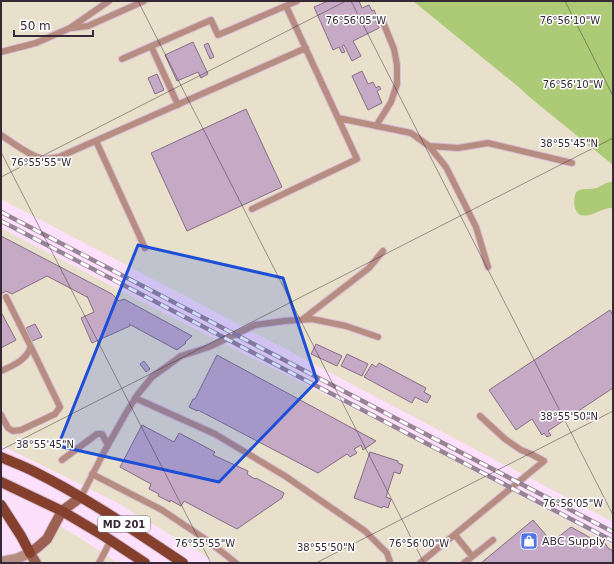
<svg xmlns="http://www.w3.org/2000/svg" width="614" height="564" viewBox="0 0 614 564" font-family="'DejaVu Sans',sans-serif">
  <rect width="100%" height="100%" fill="#fde0fb"/>
  <path fill="#e9e0cb" d="M1,1H413L613,165V522L1,199Z
    M1,228L185,324L408,436L613,545V563H215L207,557L116,502L1,445Z
    M56,524L77,536L118,563H1L30,553Z"/>
  <path fill="#adcb77" d="M413,1H613V165L533,100L526,94L522,90Z
    M610,182H613V208C601,207 592,218 580,215C573,209 573,201 576,192C583,187 589,190 597,188C601,186 605,183 610,182Z"/>
  <path fill="#c6aac5" stroke="#876d86" d="M328,1H359L362,8L369,5L372,11L374,10L377,17L375,19L379,28L353,41L361,56L352,61L344,45L342,46L345,52L342,53L339,47L333,50L314,7Z
    M193,42L208,74L201,78L198,72L177,81L165,55Z
    M208,43L214,57L210,59L204,45Z
    M362,71L368,84L373,82L376,88L379,86L381,89L377,91L382,103L368,110L352,76Z
    M157,74L164,90L155,94L148,78Z
    M246,109L282,187L187,231L151,153Z
    M1,236L112,294L119,301L124,299L192,336L185,342L186,343L177,350L129,324L130,326L92,343L81,318L94,312L87,296V297L47,276L12,294L6,291L1,294Z
    M610,310L613,315V388L548,431L551,435L547,437L544,433L542,435L532,419L516,430L489,390Z
    M1,312L16,340L1,348Z
    M35,324L42,337L32,341L26,328Z
    M316,344L342,356L337,366L311,354Z
    M347,354L368,364L362,376L341,366Z
    M217,355L376,441L363,450L361,445L354,449L357,453L350,457L347,454L318,473L198,410L197,411L189,407L193,399H195Z
    M144,361L150,369L146,372L140,364Z
    M379,363L426,388L424,392L431,396L427,403L415,397L412,403L364,377L372,364L376,367Z
    M592,411L594,414L592,416L593,418L591,420L589,418L586,420L584,416Z
    M142,425L174,442L179,433L215,452L213,455L248,471L247,474L255,479L256,478L284,493L282,498L237,529L184,501L181,506L170,500V502L158,496L159,494L149,489L151,484L120,467Z
    M370,452L398,461V463L403,465L400,474L394,472L386,497L391,499L388,508L383,506L382,508L354,498Z
    M533,520L552,542L571,527L598,542L603,540L608,548L613,551V563H481Z"/>
  <g fill="none" stroke-linecap="round" stroke-linejoin="round">
    <defs>
      <path id="lane" d="M286,6L338,118L411,133L429,146L458,148L488,143L572,163
        M72,28L88,26L144,1
        M151,46L178,105
        M1,52L36,43L70,28L109,1
        M122,59L211,20L218,35L297,1
        M376,126L391,102L397,84V65L394,49L383,22
        M1,135C11,142 29,155 40,158C46,160 52,158 59,157L306,48
        M96,141L145,248
        M429,146L446,167L476,227L488,267
        M252,209L357,159L338,118
        M303,319L369,268L383,251
        M1,371C14,365 25,361 31,347L6,297
        M135,398L215,434L285,476L365,531L387,553L390,562L389,563
        M1,415L8,428L13,431L21,430L55,414L60,407L31,347
        M62,460L97,434H102L108,445
        M92,474L162,510L208,541L236,563
        M81,497L104,452L126,413L138,394L152,377L181,356L209,347L255,325L284,321L312,319L346,326L378,337
        M455,535L472,556
        M99,563L111,540
        M420,563L544,461L531,454L521,450L505,439L480,416
        M464,563L493,540"/>
      <path id="street" d="M1,562L16,559L30,553"/>
      <path id="secondary" d="M36,563L30,553L39,546L47,539L62,511L81,497"/>
      <path id="primary" d="M1,457C12,462 24,466 35,472C87,498 135,531 183,563
        M1,482L62,511L104,536L145,563
        M1,505L21,536L30,553"/>
    </defs>
    <use href="#lane" stroke="#d9bfd7" stroke-width="8"/>
    <use href="#street" stroke="#d9bfd7" stroke-width="12"/>
    <use href="#secondary" stroke="#d9bfd7" stroke-width="12"/>
    <use href="#primary" stroke="#d9bfd7" stroke-width="12"/>
    <use href="#lane" stroke="#b78d82" stroke-width="6"/>
    <use href="#street" stroke="#b78d82" stroke-width="10"/>
    <use href="#secondary" stroke="#9b6051" stroke-width="10"/>
    <use href="#primary" stroke="#853f2d" stroke-width="10"/>
    <defs>
      <path id="rail" d="M1,212L613,532
        M1,221L613,541"/>
    </defs>
    <use href="#rail" stroke="#978396" stroke-width="4.5"/>
    <use href="#rail" stroke="#fff" stroke-width="3" stroke-dasharray="9" stroke-linecap="butt"/>
  </g>
  <path fill="#1d4ed8" fill-opacity="0.2" stroke="#1d4ed8" stroke-width="3" stroke-linejoin="round" d="M138,245L283,278L317,381L219,482L58,446Z"/>
  <path fill="none" stroke="#342934" stroke-width="1" stroke-opacity="0.45" d="M138,1L424,563M351,1L613,515M565,1L613,96M1,152L211,563M1,177L346,1M1,450L613,138M316,563L613,411"/>
  <defs>
    <symbol id="shop-square" viewBox="-11 -11 22 22"><rect x="-9" y="-9" width="18" height="18" rx="4" fill="#5075e9" stroke="#fff"/><path d="M-5-2.5h2.3a2.7 3.5 0 0 1 5.4 0H5L5.5 6h-11ZM-1.5-2.5h3a1.5 2.3 0 0 0-3 0Z" fill="#fff"/></symbol>
  </defs>
  <g fill-rule="evenodd">
    <use href="#shop-square" x="519" y="531" width="20" height="20"/>
  </g>
  <g text-anchor="middle" stroke-width="3" stroke-linejoin="round" paint-order="stroke">
    <rect fill="#fff" stroke="#716971" stroke-width="1" x="98" y="516" width="52" height="16" rx="3"/>
    <g font-size="10" font-weight="bold" fill="#342934">
      <text x="124" y="528">MD 201</text>
    </g>
    <g font-size="11" fill="#342934" stroke="#fff" text-anchor="start">
      <text x="542" y="545">ABC Supply</text>
    </g>
  </g>
  <g font-size="10" text-anchor="middle" fill="#342934" stroke="#fff" stroke-width="3" stroke-linejoin="round" paint-order="stroke">
    <text x="356" y="24">76°56'05"W</text>
    <text x="570" y="24">76°56'10"W</text>
    <text x="573" y="88">76°56'10"W</text>
    <text x="569" y="147">38°55'45"N</text>
    <text x="41" y="166">76°55'55"W</text>
    <text x="569" y="420">38°55'50"N</text>
    <text x="45" y="448">38°55'45"N</text>
    <text x="573" y="507">76°56'05"W</text>
    <text x="205" y="547">76°55'55"W</text>
    <text x="419" y="547">76°56'00"W</text>
    <text x="326" y="551">38°55'50"N</text>
  </g>
  <rect width="614" height="564" fill="none" stroke="#342934" stroke-width="4"/>
  <path d="M14 30v6h79v-6" fill="none" stroke="#342934" stroke-width="2"/>
  <text x="20" y="30" font-size="12" fill="#342934" stroke="#ffffff" stroke-width="3" paint-order="stroke">50 m</text>
</svg>
